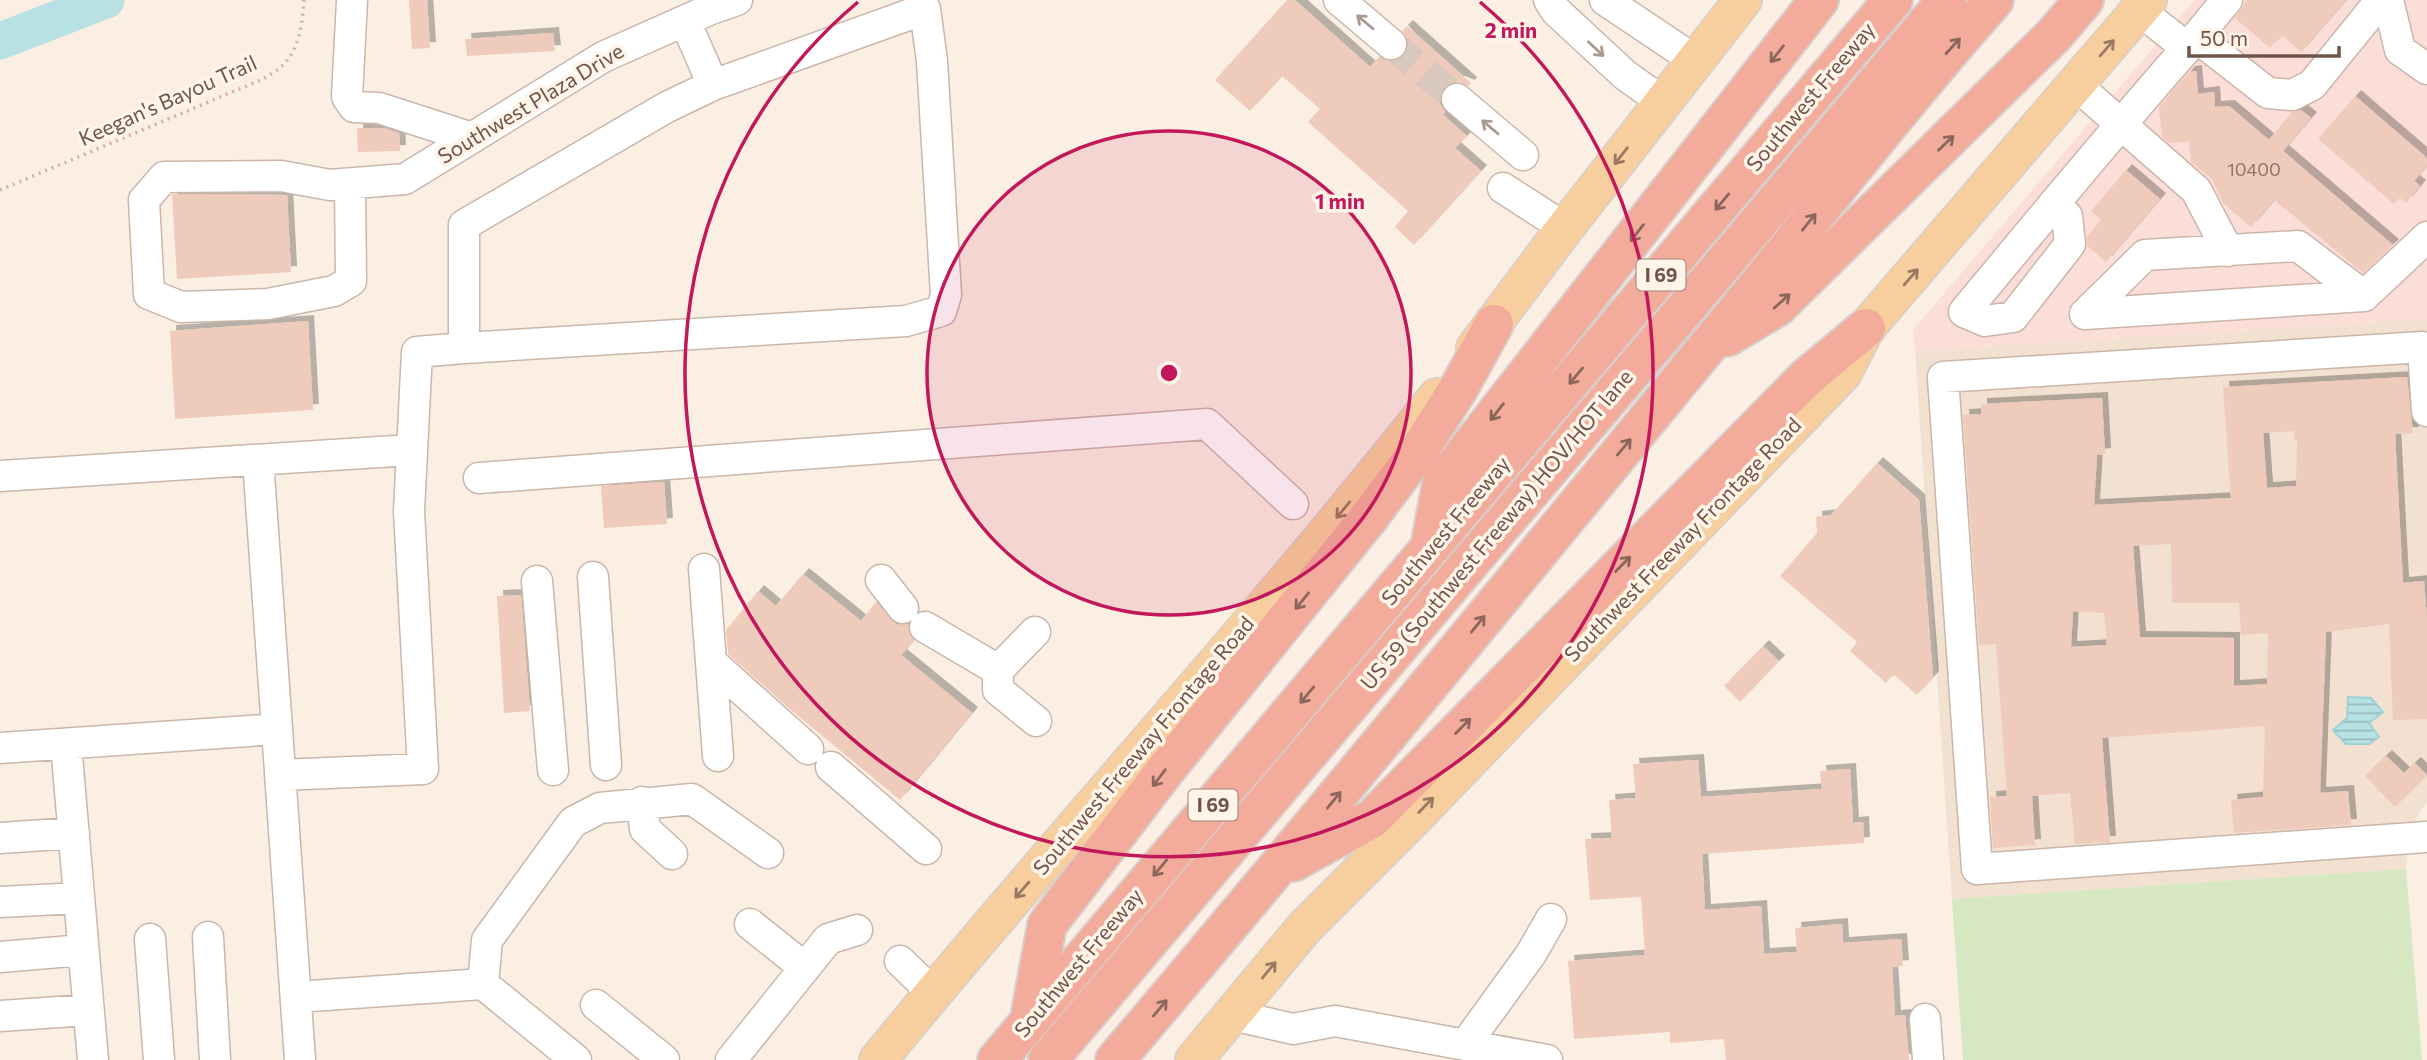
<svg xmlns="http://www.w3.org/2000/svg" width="2427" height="1060" viewBox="0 0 2427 1060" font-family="Commissioner,sans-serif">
  <defs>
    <pattern id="water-rules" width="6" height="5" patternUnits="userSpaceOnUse" patternTransform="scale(1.75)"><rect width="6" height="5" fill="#b8e1e3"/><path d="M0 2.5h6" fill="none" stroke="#9ab9ba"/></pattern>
    <filter id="shadow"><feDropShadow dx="6" dy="-6" stdDeviation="0" flood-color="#0004"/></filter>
  </defs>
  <rect width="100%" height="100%" fill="#fbefe3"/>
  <path fill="#f2e0d1" d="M2427,319V802L2410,828L2406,869L1952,899L1915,351Z"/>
  <path fill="#fbded7" d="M2194,0H2427V319L1915,351L1913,330Z"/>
  <path fill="#d5e8c2" d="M2406,869L2422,1060H1963L1952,899Z"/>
  <path fill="url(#water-rules)" stroke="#9fd1d5" stroke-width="2" d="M2348,697L2371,698L2383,712L2369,723L2379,737L2369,744H2346L2333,730L2347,718Z"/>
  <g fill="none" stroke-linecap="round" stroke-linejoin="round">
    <path stroke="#b8e1e3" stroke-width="37" d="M0,41L106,0"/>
  </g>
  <path fill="#efcbbb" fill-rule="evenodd" filter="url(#shadow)" d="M409,0H427L430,48L412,49Z
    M1287,0H1295L1370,67L1379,57L1389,61H1396L1404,56L1408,46L1407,37L1402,31L1407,26L1471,83L1469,86L1459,82L1450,83L1443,88L1440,97V104L1445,112L1443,115L1467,136L1455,148L1481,171L1414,245L1395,227L1408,211L1308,122L1320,109L1282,76L1250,111L1215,80Z
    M2247,0H2346L2301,52L2282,35L2270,48L2235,18Z
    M553,33L555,51L467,56L465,39Z
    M2196,71L2198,94L2214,92L2215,107L2229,106L2269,140L2292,112L2301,110L2311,118L2283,151L2393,245L2363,273L2274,200L2251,227L2223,203L2212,179L2191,162L2189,141L2169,143L2162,137L2159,107L2189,72Z
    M2355,96L2427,158V166L2414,181L2420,186L2406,203L2400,198L2394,204L2318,139Z
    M357,128H383L399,133L400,151L358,152Z
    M2126,170L2160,199L2106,262L2087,246V236L2101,220L2091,211Z
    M172,194L287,195L291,272L177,279Z
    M308,321L313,410L175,419L170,331Z
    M2407,377L2413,433L2395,434L2403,583L2424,581L2427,619V719L2393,720L2389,624L2326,632L2320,793L2348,791L2351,825L2234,833L2231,800L2263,797L2265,726L2102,738L2110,842L2075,844L2070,793L2032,796L2035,845L1993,848L1990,797L2007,796L1996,644L1979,645L1963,415L1981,414V404L2102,398L2105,454L2097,455L2094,505L2231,498L2223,387ZM2294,431V440H2297L2296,486L2267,488L2263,433ZM2171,544L2172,603H2239L2241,635L2268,633L2267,684L2234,686V638L2140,637L2133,546ZM2073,611L2104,613L2107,645L2071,647Z
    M1877,463L1919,500L1933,677L1917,695L1893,674L1886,683L1850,651L1857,642L1780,576L1817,533L1816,517L1831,515Z
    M664,482L667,524L604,528L601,486Z
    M803,574L861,621L876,602L896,624H908L910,635L914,640L901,655L972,713L900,800L791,710L728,654L726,630L758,591L776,606Z
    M521,595L530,711L504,713L497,596Z
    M1763,646L1779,661L1740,702L1724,686Z
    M2386,756L2404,773L2415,763L2427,775L2395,807L2365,776Z
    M1698,760L1701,797L1822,789L1820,771L1850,769L1853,823L1863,822L1864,843L1702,854L1705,910L1761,906L1764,954L1797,952L1795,928L1842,924L1843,943L1901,939L1903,966L1892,967L1895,1016L1905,1015L1909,1060H1726L1724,1039L1670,1043V1032L1574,1039L1568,961L1645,955L1641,897L1590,900L1585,839L1612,838L1609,800L1636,798L1633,764Z"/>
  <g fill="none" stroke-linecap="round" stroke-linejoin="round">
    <path stroke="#d8c8bd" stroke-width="30" stroke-dasharray="30 15" stroke-linecap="butt" d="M1391,44L1457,99"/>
    <defs>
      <path id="minor" d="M352,0L347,97L354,107L379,108L472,138
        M1339,0L1391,44
        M1549,0L1556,11L1625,75L1663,102
        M1605,0L1696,61
        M2388,0L2400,50L2427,69
        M2139,10L2187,48L2227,0
        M2196,37L2268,93L2292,95L2312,85L2381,0
        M2075,84L2196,190L2228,251
        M1457,99L1523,155
        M350,184L351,281L334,291L268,304L181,307L149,294L144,200L164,177L281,176L330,185L405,179L603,57L711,9L737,0
        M1503,188L1565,228
        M2054,203L2067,216L2070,244L2013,317L1985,321L1964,312C2038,223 2111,134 2187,48
        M2085,314L2364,296L2427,237
        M2085,314L2145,255L2298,246L2364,296
        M464,348L906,321L941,311L946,295L932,61L925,9L713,85
        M2427,411L2423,347L1943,377L1977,869L2427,837
        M258,460L277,729
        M0,476L411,450
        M479,478L1207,424L1293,504
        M704,569L718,756
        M593,577L606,765
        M881,580L903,608
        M537,581L553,770
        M925,627L998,670V690L1036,721
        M711,662L808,749
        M998,670L1035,632
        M66,744L93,1060
        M0,748L277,729L300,1060
        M831,767L926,849
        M280,775L423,769L409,511L417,352L464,348V225L667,107L713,85L685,21
        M642,802L645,829L672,854
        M0,838L74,833
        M0,902L79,898
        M750,924L805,968
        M208,937L215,1060
        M150,939L159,1060
        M0,957L83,950
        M900,961L933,993
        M296,997L483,984
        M596,1005L664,1060
        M1232,1015L1293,1029L1335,1021L1547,1060
        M0,1016L88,1010
        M1925,1019L1928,1060
        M1465,1045L1531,954L1551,919
        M576,1060L483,984L487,940L573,822L600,808L692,799L768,853
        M731,1060L828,939L857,930"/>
      <path id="major" d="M1475,348L1565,228L1743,0
        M878,1060C1061,836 1258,624 1437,397
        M1194,1060L1305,927L1407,825L1843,373L1866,328L2148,0"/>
      <path id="highway" d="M1727,337L1777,307L2054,35L2084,0
        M1430,547L1442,483L1819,0
        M1293,862L1373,818L1806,378L1866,328
        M1030,1018L1047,925L1167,768L1370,516L1420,449L1460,386L1494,324
        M997,1060L1893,0
        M1048,1060L1947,0
        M1115,1060C1314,826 1508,589 1703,352C1801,235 1893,114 1994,0"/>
    </defs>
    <use href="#minor" stroke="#cbb6aa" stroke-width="33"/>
    <use href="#major" stroke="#d7cfcc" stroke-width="40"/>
    <use href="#highway" stroke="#d7cfcc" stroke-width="42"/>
    <path stroke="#d4af9f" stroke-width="3.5" stroke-dasharray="2 5" stroke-linecap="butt" d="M0,190L263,79C269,75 277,71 282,66C300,49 302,23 304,0"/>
    <use href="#minor" stroke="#fff" stroke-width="30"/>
    <use href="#major" stroke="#f7ce9d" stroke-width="37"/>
    <use href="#highway" stroke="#f3ab9c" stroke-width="38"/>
  </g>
  <defs><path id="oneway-shaft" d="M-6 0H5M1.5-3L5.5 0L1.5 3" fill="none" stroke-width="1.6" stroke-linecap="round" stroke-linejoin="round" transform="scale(1.75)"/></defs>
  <g stroke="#aa9992">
    <use href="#oneway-shaft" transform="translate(1365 22) rotate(-140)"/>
    <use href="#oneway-shaft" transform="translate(1596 49) rotate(43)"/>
    <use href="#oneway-shaft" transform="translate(1490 127) rotate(-140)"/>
  </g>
  <g stroke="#8b665a">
    <use href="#oneway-shaft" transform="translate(1953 46) rotate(-48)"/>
    <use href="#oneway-shaft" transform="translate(1777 54) rotate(128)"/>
    <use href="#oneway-shaft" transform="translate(1946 143) rotate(-44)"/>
    <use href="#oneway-shaft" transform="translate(1722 202) rotate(130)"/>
    <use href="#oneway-shaft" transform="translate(1809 222) rotate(-51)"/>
    <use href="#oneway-shaft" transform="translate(1637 233) rotate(128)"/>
    <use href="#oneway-shaft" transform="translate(1782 301) rotate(-42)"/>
    <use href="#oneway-shaft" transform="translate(1576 376) rotate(130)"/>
    <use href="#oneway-shaft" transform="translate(1497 412) rotate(128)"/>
    <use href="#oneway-shaft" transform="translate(1624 447) rotate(-50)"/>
    <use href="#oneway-shaft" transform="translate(1623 564) rotate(-45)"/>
    <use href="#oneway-shaft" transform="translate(1302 601) rotate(129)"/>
    <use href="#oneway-shaft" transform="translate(1478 624) rotate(-51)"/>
    <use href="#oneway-shaft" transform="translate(1307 695) rotate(130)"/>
    <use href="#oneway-shaft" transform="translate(1463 726) rotate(-45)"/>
    <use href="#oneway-shaft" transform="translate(1159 778) rotate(127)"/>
    <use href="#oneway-shaft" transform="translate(1334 800) rotate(-51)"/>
    <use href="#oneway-shaft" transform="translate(1160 868) rotate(130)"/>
    <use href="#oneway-shaft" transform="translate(1160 1008) rotate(-50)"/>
  </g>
  <g stroke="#997963">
    <use href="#oneway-shaft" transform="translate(2107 48) rotate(-49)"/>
    <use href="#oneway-shaft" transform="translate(1621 156) rotate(128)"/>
    <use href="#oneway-shaft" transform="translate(1911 277) rotate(-49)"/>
    <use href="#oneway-shaft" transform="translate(1343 510) rotate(130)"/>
    <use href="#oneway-shaft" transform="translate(1426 805) rotate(-46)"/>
    <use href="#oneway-shaft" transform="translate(1022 890) rotate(131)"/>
    <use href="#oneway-shaft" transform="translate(1269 970) rotate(-50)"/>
  </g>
  <circle cx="1169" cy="373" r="242" fill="#c2185b" fill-opacity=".12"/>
  <g fill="none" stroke="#c2185b" stroke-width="3.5">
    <circle cx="1169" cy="373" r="242"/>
    <path d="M1480 2A484 484 0 1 1 858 2"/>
  </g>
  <g text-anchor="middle" stroke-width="7" stroke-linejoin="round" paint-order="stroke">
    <g font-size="18" fill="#907266">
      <text x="2254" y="176">10400</text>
    </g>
    <g fill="#fef4e8" stroke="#9b8579" stroke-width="2">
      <rect x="1636.5" y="259.5" width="49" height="31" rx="5"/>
      <rect x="1188.5" y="789.5" width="49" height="31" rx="5"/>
    </g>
    <g font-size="19" font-weight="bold" fill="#71554a">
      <text x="1661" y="282">I 69</text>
      <text x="1213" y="812">I 69</text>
    </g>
    <g font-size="21" fill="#71554a" stroke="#fef4e8">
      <text transform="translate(1811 97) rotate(-50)" y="7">Southwest Freeway</text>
      <text transform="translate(168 101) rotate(-24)" y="7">Keegan's Bayou Trail</text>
      <text transform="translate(531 104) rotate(-31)" y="7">Southwest Plaza Drive</text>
      <text transform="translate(1497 530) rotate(-50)" y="7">US 59 (Southwest Freeway) HOV/HOT lane</text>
      <text transform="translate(1446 531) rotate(-50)" y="7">Southwest Freeway</text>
      <text transform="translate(1683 540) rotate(-46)" y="7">Southwest Freeway Frontage Road</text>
      <text transform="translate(1144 746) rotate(-50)" y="7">Southwest Freeway Frontage Road</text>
      <text transform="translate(1079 963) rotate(-50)" y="7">Southwest Freeway</text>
    </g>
  </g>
  <circle cx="1169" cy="373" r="10" fill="#c2185b" stroke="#fef4e8" stroke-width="3.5"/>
  <g font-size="21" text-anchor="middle" font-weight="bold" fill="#c2185b" stroke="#fef4e8" stroke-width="7" stroke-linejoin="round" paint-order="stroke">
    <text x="1511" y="38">2 min</text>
    <text x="1340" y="209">1 min</text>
  </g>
  <path d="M2189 46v10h150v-10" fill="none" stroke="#71554a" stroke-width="3.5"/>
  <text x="2200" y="46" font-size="21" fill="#71554a" stroke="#fef4e8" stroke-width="5" paint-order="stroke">50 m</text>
</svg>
